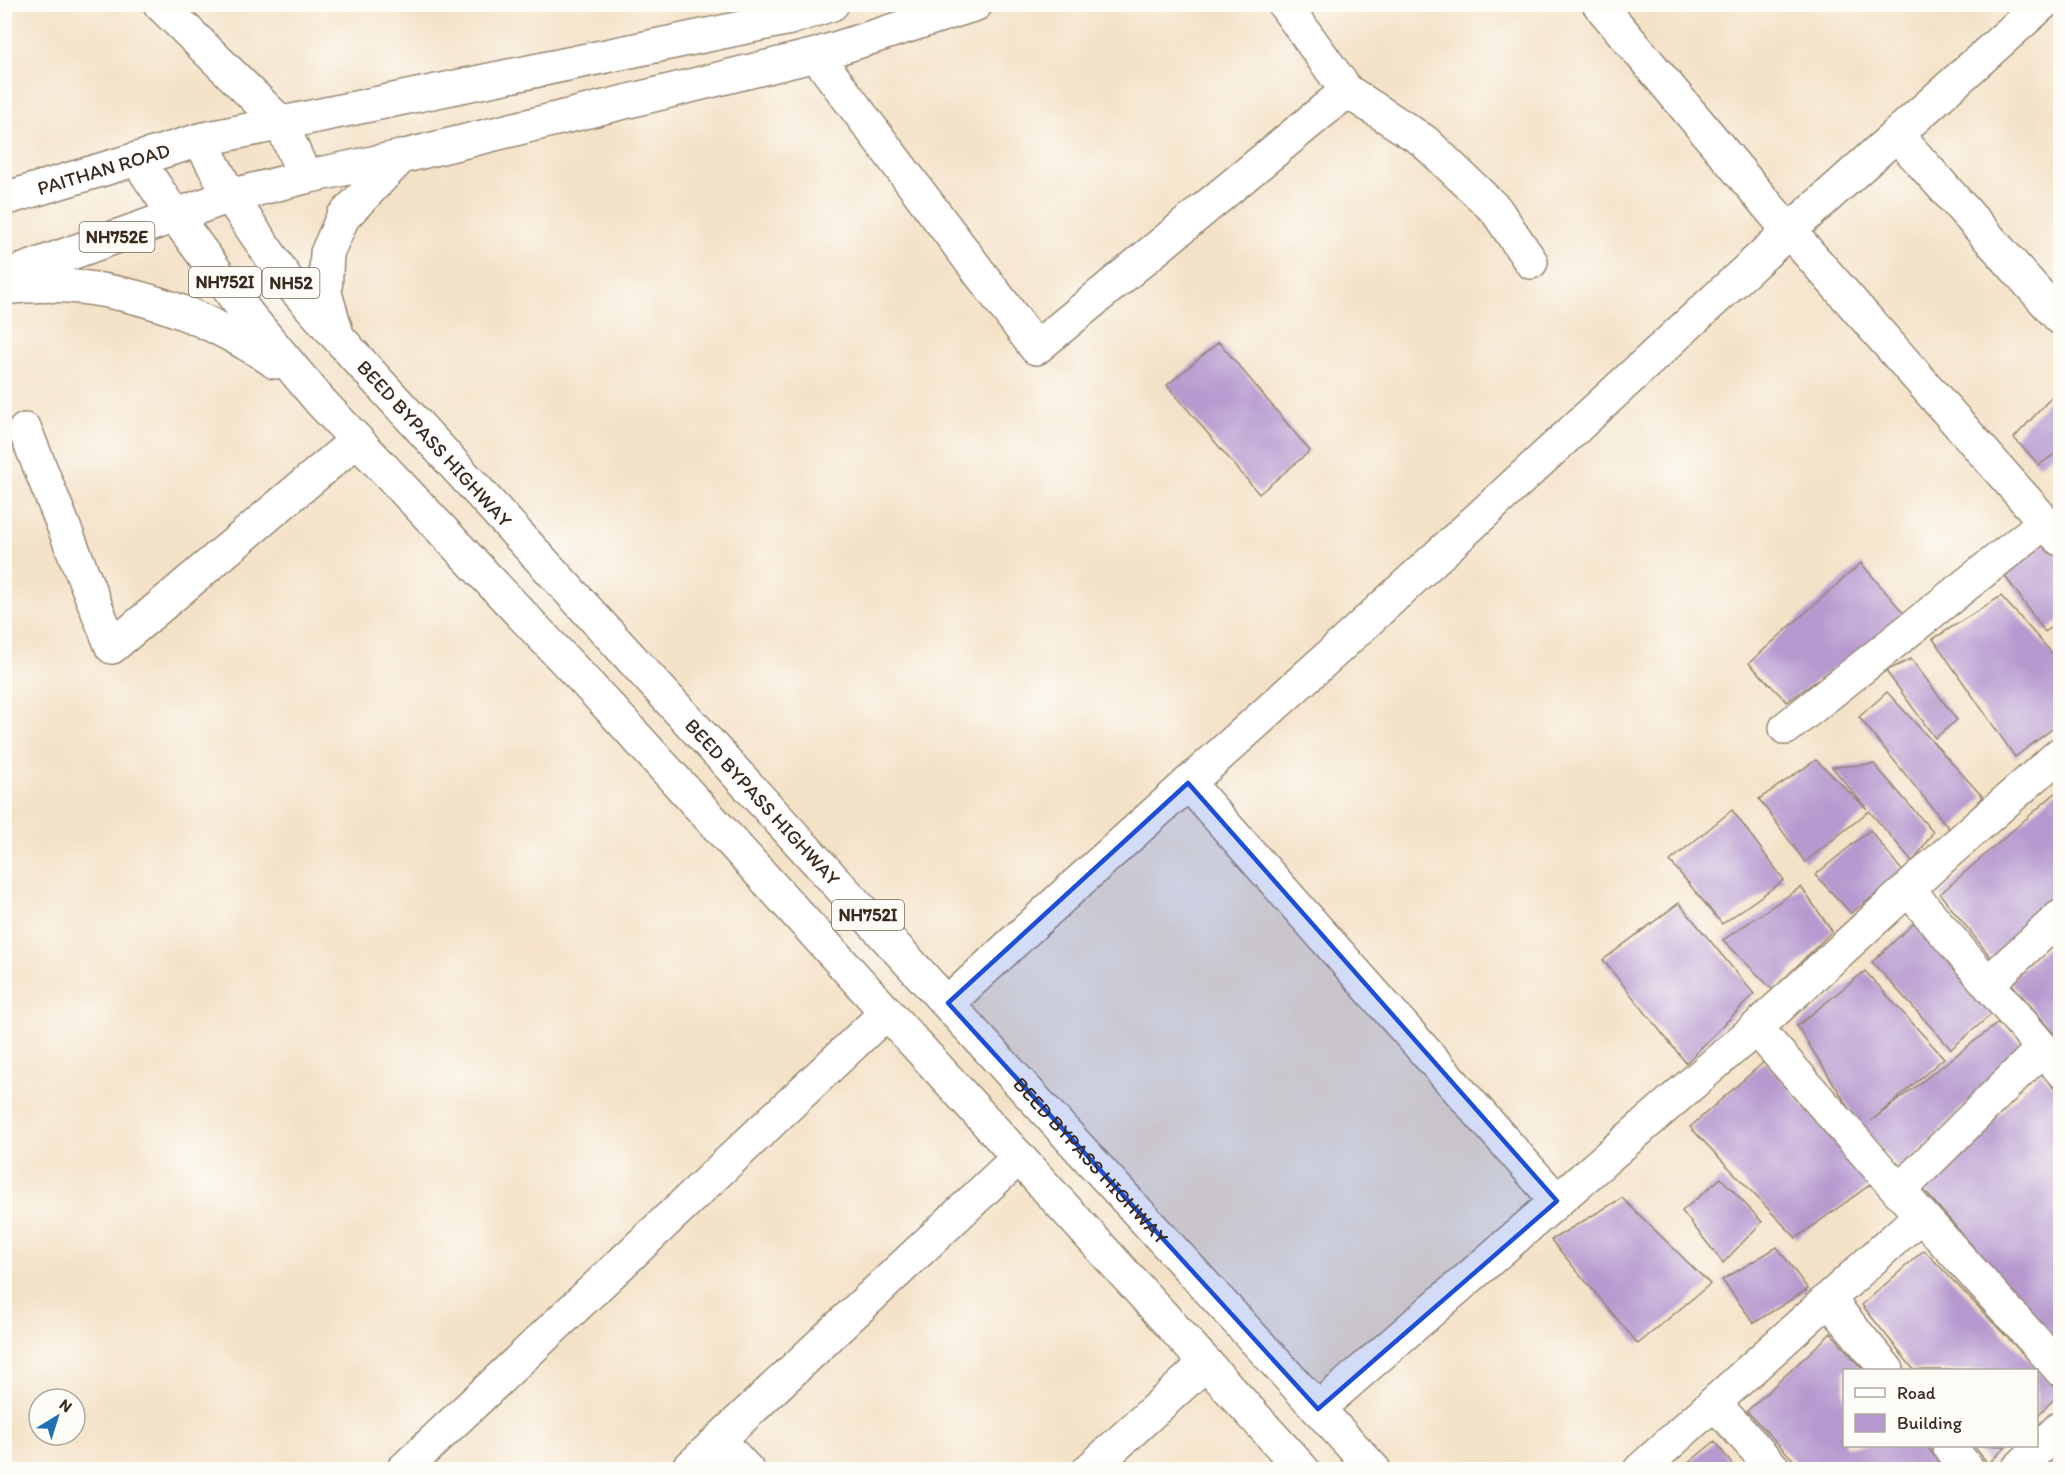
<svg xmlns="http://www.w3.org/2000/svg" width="2065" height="1474" viewBox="0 0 2065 1474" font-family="Itim,sans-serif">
  <rect width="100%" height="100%" fill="#fdfcf7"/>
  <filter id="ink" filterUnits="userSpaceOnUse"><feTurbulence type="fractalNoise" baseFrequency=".0167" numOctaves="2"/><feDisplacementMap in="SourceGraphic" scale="12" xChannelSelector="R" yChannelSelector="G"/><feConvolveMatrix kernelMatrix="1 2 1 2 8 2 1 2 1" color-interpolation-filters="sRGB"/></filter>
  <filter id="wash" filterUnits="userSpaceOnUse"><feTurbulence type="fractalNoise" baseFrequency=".008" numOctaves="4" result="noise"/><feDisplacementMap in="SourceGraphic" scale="24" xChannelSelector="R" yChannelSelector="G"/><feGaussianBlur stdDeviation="1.35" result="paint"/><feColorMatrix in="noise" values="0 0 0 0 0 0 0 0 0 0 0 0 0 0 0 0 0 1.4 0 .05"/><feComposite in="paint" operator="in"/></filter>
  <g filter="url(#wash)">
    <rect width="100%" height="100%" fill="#f4e2c8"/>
    <g id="blocks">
      <path fill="#b699cf" d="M1219,342L1310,451L1259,494L1167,385Z
        M2060,388V450L2039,465L2014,438Z
        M2047,543L2060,559V620L2045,632L1995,562Z
        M1861,563L1906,616L1787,702L1749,663Z
        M2001,596L2060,662V723L2015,757L1933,639Z
        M1911,659L1957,720L1935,738L1886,671Z
        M1887,692L1983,797L1951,831L1859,717Z
        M1816,760L1867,809L1832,767L1874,764L1933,832L1913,862L1869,811L1805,862L1759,799Z
        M2060,789V901L1994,961L1940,894Z
        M1732,810L1784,880L1722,924L1670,861Z
        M1870,830L1904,873L1851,913L1815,875Z
        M1801,887L1832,931L1773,990L1723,940Z
        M1679,903L1754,994L1686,1063L1603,960Z
        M1915,922L1993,1013L1951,1049L1872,962Z
        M2060,936V1040L2009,981Z
        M1865,971L1944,1058L1871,1121L1998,1023L2023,1046L1900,1170L1862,1128L1797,1026Z
        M1765,1061L1871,1184L1796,1238L1690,1127Z
        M2041,1072L2060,1095V1347L1924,1190Z
        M1721,1178L1762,1222L1723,1263L1682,1211Z
        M1622,1198L1710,1284L1638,1344L1551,1240Z
        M1777,1247L1808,1289L1754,1323L1722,1280Z
        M1924,1250L2060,1393L2037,1416L2036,1370H1914L1862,1305Z
        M1831,1333L1863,1370H1844V1446H1926L1947,1470H1803L1747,1411Z
        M1715,1441L1736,1470H1680Z
        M1974,1446H2006L1988,1464Z
        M2055,1453L2060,1457V1470H2039Z"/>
    </g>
  </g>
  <g filter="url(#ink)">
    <use href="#blocks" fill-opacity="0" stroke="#988673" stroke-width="1.5"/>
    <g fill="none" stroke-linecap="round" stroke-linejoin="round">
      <defs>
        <path id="minor" d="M160,4L281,123L305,177
          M1599,4L1789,231L2060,539
          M816,55L1036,348L1347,91L1284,4
          M1347,91L1424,141L1496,210L1531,262
          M1897,135L2060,318
          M25,430L112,647L357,440
          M1786,728L2045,522
          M1188,783L1557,1201
          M1908,889L2060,1069
          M1988,983L2060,917
          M948,1003L1071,889L1336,650L1789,231L2042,4
          M1756,1028L1899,1191L2060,1369
          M1899,1191L2043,1048
          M1828,1299L1887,1370
          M1714,1403L1775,1470
          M1318,1409L1756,1028L1946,854L2060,754
          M719,1440L747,1470
          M1949,1446L1968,1470
          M403,1470L887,1012
          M687,1470L1019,1157
          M1089,1470L1206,1363
          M1640,1470L1921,1215
          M2017,1470L2060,1428"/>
        <path id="major" d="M200,140L790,18L832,4
          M230,196L305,177L401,157L816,55L976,4"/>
        <g id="highway">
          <path d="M137,159L175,216L248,315L320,401L610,708L1303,1470"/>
          <path id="s1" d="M4,199L200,140L230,196L287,280L361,363L1374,1470"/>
          <path d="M4,277L230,196"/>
          <path d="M4,288C85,277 170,300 240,340C252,347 265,354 275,362"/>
          <path d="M336,331L325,293L327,253L343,217L401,157"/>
        </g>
      </defs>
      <use href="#minor" stroke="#988673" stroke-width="36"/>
      <use href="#major" stroke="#988673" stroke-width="36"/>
      <use href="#highway" stroke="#988673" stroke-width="36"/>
      <use href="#minor" stroke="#fff" stroke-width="33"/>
      <use href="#major" stroke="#fff" stroke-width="33"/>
      <use href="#highway" stroke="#fff" stroke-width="33"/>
    </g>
  </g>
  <path fill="#1d4ed8" fill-opacity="0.2" stroke="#1d4ed8" stroke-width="4.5" stroke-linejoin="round" d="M1188,783L1557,1201L1318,1409L948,1003Z"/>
  <g text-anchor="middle" stroke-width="4.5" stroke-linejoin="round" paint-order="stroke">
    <g fill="#fdfcf7" stroke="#75695f" stroke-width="1.5">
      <rect x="79.5" y="222" width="75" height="30" rx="4.5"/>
      <rect x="189" y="267" width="72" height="30" rx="4.5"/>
      <rect x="262.5" y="268" width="57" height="30" rx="4.5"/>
      <rect x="832" y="900" width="72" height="30" rx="4.5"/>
    </g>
    <g font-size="18" font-weight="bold" fill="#3b2a1e">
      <text x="117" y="243">NH752E</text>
      <text x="225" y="288">NH752I</text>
      <text x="291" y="289">NH52</text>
      <text x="868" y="921">NH752I</text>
    </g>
    <g font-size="20" fill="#3b2a1e" stroke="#fdfcf7">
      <text dy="7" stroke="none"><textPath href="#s1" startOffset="104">PAITHAN ROAD</textPath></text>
      <text dy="7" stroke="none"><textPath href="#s1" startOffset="590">BEED BYPASS HIGHWAY</textPath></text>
      <text dy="7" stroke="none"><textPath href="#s1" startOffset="1076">BEED BYPASS HIGHWAY</textPath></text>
      <text dy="7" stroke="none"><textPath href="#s1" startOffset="1562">BEED BYPASS HIGHWAY</textPath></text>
    </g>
  </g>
  <rect width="2065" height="1474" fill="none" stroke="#fdfcf7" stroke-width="24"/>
  <rect x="1843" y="1369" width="195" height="78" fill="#fdfcf7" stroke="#afa8a0" stroke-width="1.5"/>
  <rect x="1855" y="1388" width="30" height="9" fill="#ffffff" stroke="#afa8a0" stroke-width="1.5"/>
  <text x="1897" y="1399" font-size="18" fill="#3b2a1e">Road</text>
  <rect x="1855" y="1414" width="30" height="18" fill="#b699cf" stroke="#afa8a0" stroke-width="1.5"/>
  <text x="1897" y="1429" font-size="18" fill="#3b2a1e">Building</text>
  <g transform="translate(57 1417) rotate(38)"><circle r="28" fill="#fdfcf7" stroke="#afa8a0" stroke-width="1.5"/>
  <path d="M0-4.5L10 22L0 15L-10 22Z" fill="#1f6fb2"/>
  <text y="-9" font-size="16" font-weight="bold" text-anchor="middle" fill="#3b2a1e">N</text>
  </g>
</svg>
